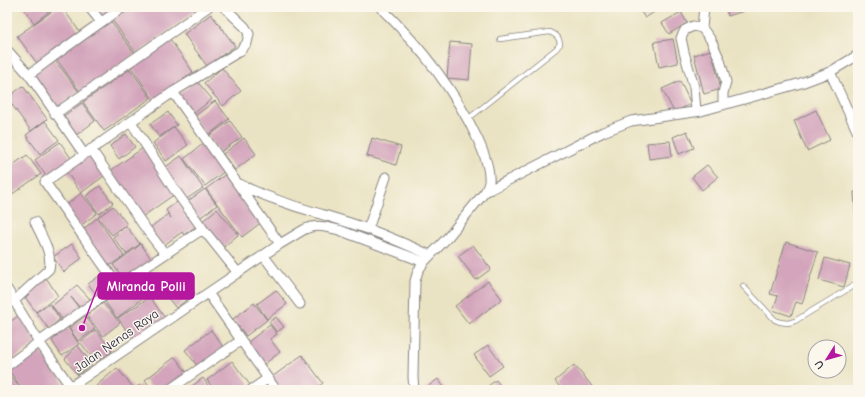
<svg xmlns="http://www.w3.org/2000/svg" width="865" height="397" viewBox="0 0 865 397" font-family="'Comic Neue',sans-serif">
  <rect width="100%" height="100%" fill="#fbf7ec"/>
  <filter id="ink" filterUnits="userSpaceOnUse"><feTurbulence type="fractalNoise" baseFrequency=".025" numOctaves="2"/><feDisplacementMap in="SourceGraphic" scale="8" xChannelSelector="R" yChannelSelector="G"/><feConvolveMatrix kernelMatrix="1 2 1 2 8 2 1 2 1" color-interpolation-filters="sRGB"/></filter>
  <filter id="wash" filterUnits="userSpaceOnUse"><feTurbulence type="fractalNoise" baseFrequency=".012" numOctaves="4" result="noise"/><feDisplacementMap in="SourceGraphic" scale="16" xChannelSelector="R" yChannelSelector="G"/><feGaussianBlur stdDeviation="0.9" result="paint"/><feColorMatrix in="noise" values="0 0 0 0 0 0 0 0 0 0 0 0 0 0 0 0 0 1.4 0 .05"/><feComposite in="paint" operator="in"/></filter>
  <g filter="url(#wash)">
    <rect width="100%" height="100%" fill="#eae3c3"/>
    <g id="blocks">
      <path fill="#d3a4bb" d="M23,7H55L34,23Z
        M58,7H62L82,35L39,66L17,36Z
        M91,7H122L101,21Z
        M130,7H200L137,54L112,20Z
        M638,7H662L645,18Z
        M725,7H743L744,11L728,16Z
        M681,12L687,23L669,34L662,23Z
        M211,14L235,46L207,66L184,34Z
        M108,18L135,54L81,93L55,57Z
        M170,39L193,72L154,100L131,67Z
        M673,39L678,63L659,67L654,42Z
        M450,42L472,44L469,80L447,78Z
        M711,50L721,89L704,94L694,55Z
        M53,58L79,92L57,109L32,74Z
        M222,68L241,91L223,106L204,83Z
        M130,69L151,98L104,131L83,102Z
        M7,70L12,77L7,81Z
        M196,80L212,99L192,115L177,96Z
        M680,81L691,104L674,112L662,89Z
        M23,86L47,119L31,131L7,98Z
        M215,101L229,119L207,136L193,117Z
        M82,103L95,121L75,136L61,118Z
        M816,110L830,140L807,151L794,121Z
        M168,112L177,125L159,137L150,124Z
        M45,121L59,140L40,154L26,135Z
        M230,121L242,137L219,153L208,136Z
        M174,127L188,145L166,161L153,143Z
        M687,131L694,148L679,154L673,137Z
        M126,134L135,147L119,159L110,146Z
        M244,138L256,154L235,170L223,154Z
        M372,138L401,147L396,165L367,156Z
        M670,141L672,156L649,159L647,143Z
        M60,142L73,161L48,179L35,160Z
        M204,143L225,171L205,186L184,159Z
        M143,148L175,194L142,217L110,171Z
        M27,155L41,174L11,195L7,189V169Z
        M89,155L104,176L81,193L66,171Z
        M181,156L203,188L185,200L164,168Z
        M707,165L718,177L702,190L692,177Z
        M227,173L263,221L242,237L206,189Z
        M100,186L113,203L99,214L86,196Z
        M205,189L217,205L197,220L185,203Z
        M854,192H858V238H857Z
        M81,193L97,213L79,227L64,207Z
        M181,199L199,224L184,235L182,232L160,248L147,230L168,214L171,218L166,210Z
        M113,206L127,224L112,235L98,217Z
        M217,209L238,235L221,249L200,223Z
        M97,218L124,256L109,266L82,230Z
        M126,226L140,244L126,254L113,237Z
        M786,242L818,252L802,304L796,302L791,316L773,310L778,296L770,294Z
        M72,244L82,258L64,272L53,257Z
        M141,244L152,260L126,281L113,265Z
        M473,245L491,269L476,280L458,256Z
        M825,258L850,265L844,287L819,280Z
        M106,271L114,283L97,295L88,284Z
        M45,276L58,296L36,312L23,294Z
        M182,277L195,293L176,308L163,292Z
        M488,281L502,299L469,324L455,306Z
        M131,283L142,299L117,318L105,302Z
        M77,285L90,299L80,308L71,297L79,308L63,320L52,306Z
        M276,290L287,304L267,319L257,304Z
        M150,297L165,318L133,340L118,318Z
        M103,303L120,323L103,336L87,316Z
        M254,303L267,320L246,336L233,319Z
        M50,304L60,319L49,329L36,312Z
        M21,314L36,343L7,364V324Z
        M85,316L95,329L78,341L69,328Z
        M276,317L284,327L277,332L269,322Z
        M270,325L277,334L270,339L280,352L261,367L244,345Z
        M67,326L79,344L62,356L52,341Z
        M96,330L112,351L96,363L80,342Z
        M211,330L224,348L199,368L185,350Z
        M488,345L503,366L489,376L474,355Z
        M78,346L92,364L78,375L65,359Z
        M37,347L65,384L58,390H20L22,389L8,369Z
        M302,355L323,383L314,390H282L272,377Z
        M175,357L188,374L167,390H153L145,380Z
        M232,361L250,385L243,390H214L207,380Z
        M574,365L592,386L587,390H562L555,381Z
        M117,368L133,387L129,390H99L96,386Z
        M7,372L20,388L18,390H7Z
        M203,378L211,390H187Z
        M438,379L446,390H423Z
        M496,380L504,390H483Z
        M140,385L144,390H132Z"/>
    </g>
  </g>
  <g filter="url(#ink)">
    <use href="#blocks" fill-opacity="0" stroke="#86827f" stroke-width="1"/>
    <g fill="none" stroke-linecap="round" stroke-linejoin="round">
      <defs>
        <path id="lane" d="M468,119L556,49L560,44C559,36 556,35 550,32L500,39
          M743,286L775,320L780,322L788,323L795,321L858,283"/>
        <path id="street" d="M89,7L101,22
          M380,7C419,45 455,90 478,140C483,151 489,165 489,177C490,183 488,187 485,192L448,237L424,262L418,271L415,281L413,377L414,390
          M702,28L711,40L720,60L726,82L723,93V105
          M7,50L30,76
          M830,72L858,55
          M173,92L280,244
          M696,111L694,87L684,52L681,38L685,30L693,26L702,28L704,7
          M55,114L208,7
          M131,122L174,189L203,229L238,273
          M91,149L146,229L165,254
          M84,154L30,76V74C61,51 91,28 124,7
          M237,183C278,204 325,214 368,229C389,237 410,246 430,255
          M485,192L603,132L631,121L701,111L801,83L830,72L858,133
          M368,229L386,177
          M263,255L300,304
          M118,286L45,182L173,92L240,51L247,43L249,34L245,27L224,7
          M7,289L39,342L73,390
          M208,293L276,390
          M14,301L49,269C53,253 41,236 35,222
          M7,366C70,318 136,273 203,229
          M66,390L208,293L280,244L305,229C317,224 327,227 339,230L424,262
          M169,390L240,341
          M251,390L267,379"/>
      </defs>
      <use href="#lane" stroke="#86827f" stroke-width="6"/>
      <use href="#street" stroke="#86827f" stroke-width="11"/>
      <use href="#lane" stroke="#fff" stroke-width="4.5"/>
      <use href="#street" stroke="#fff" stroke-width="9"/>
    </g>
  </g>
  <g text-anchor="middle" stroke-width="3" stroke-linejoin="round" paint-order="stroke">
    <g font-size="13" fill="#22223b" stroke="#fbf7ec">
      <text transform="translate(116 340) rotate(-35)" y="5">Jalan Nenas Raya</text>
    </g>
  </g>
  <path fill="none" stroke="#b5179e" stroke-width="1.5" d="M82 328L98 286"/>
  <circle fill="#b5179e" stroke="#fbf7ec" stroke-width="1.5" cx="82" cy="328" r="4"/>
  <rect fill="#b5179e" stroke="#b5179e" stroke-width="1.5" x="98" y="273" width="96" height="26" rx="4"/>
  <g font-size="14" text-anchor="middle" font-weight="bold" fill="#fff">
    <text x="146" y="291">Miranda Polii</text>
  </g>
  <rect width="865" height="397" fill="none" stroke="#fbf7ec" stroke-width="24"/>
  <g transform="translate(827 359) rotate(233)"><circle r="19" fill="#fbf7ec" stroke="#a4a2a5"/>
  <path d="M0-3L7 15L0 10L-7 15Z" fill="#b5179e"/>
  <text y="-6" font-size="11" font-weight="bold" text-anchor="middle" fill="#22223b">U</text>
  </g>
</svg>
